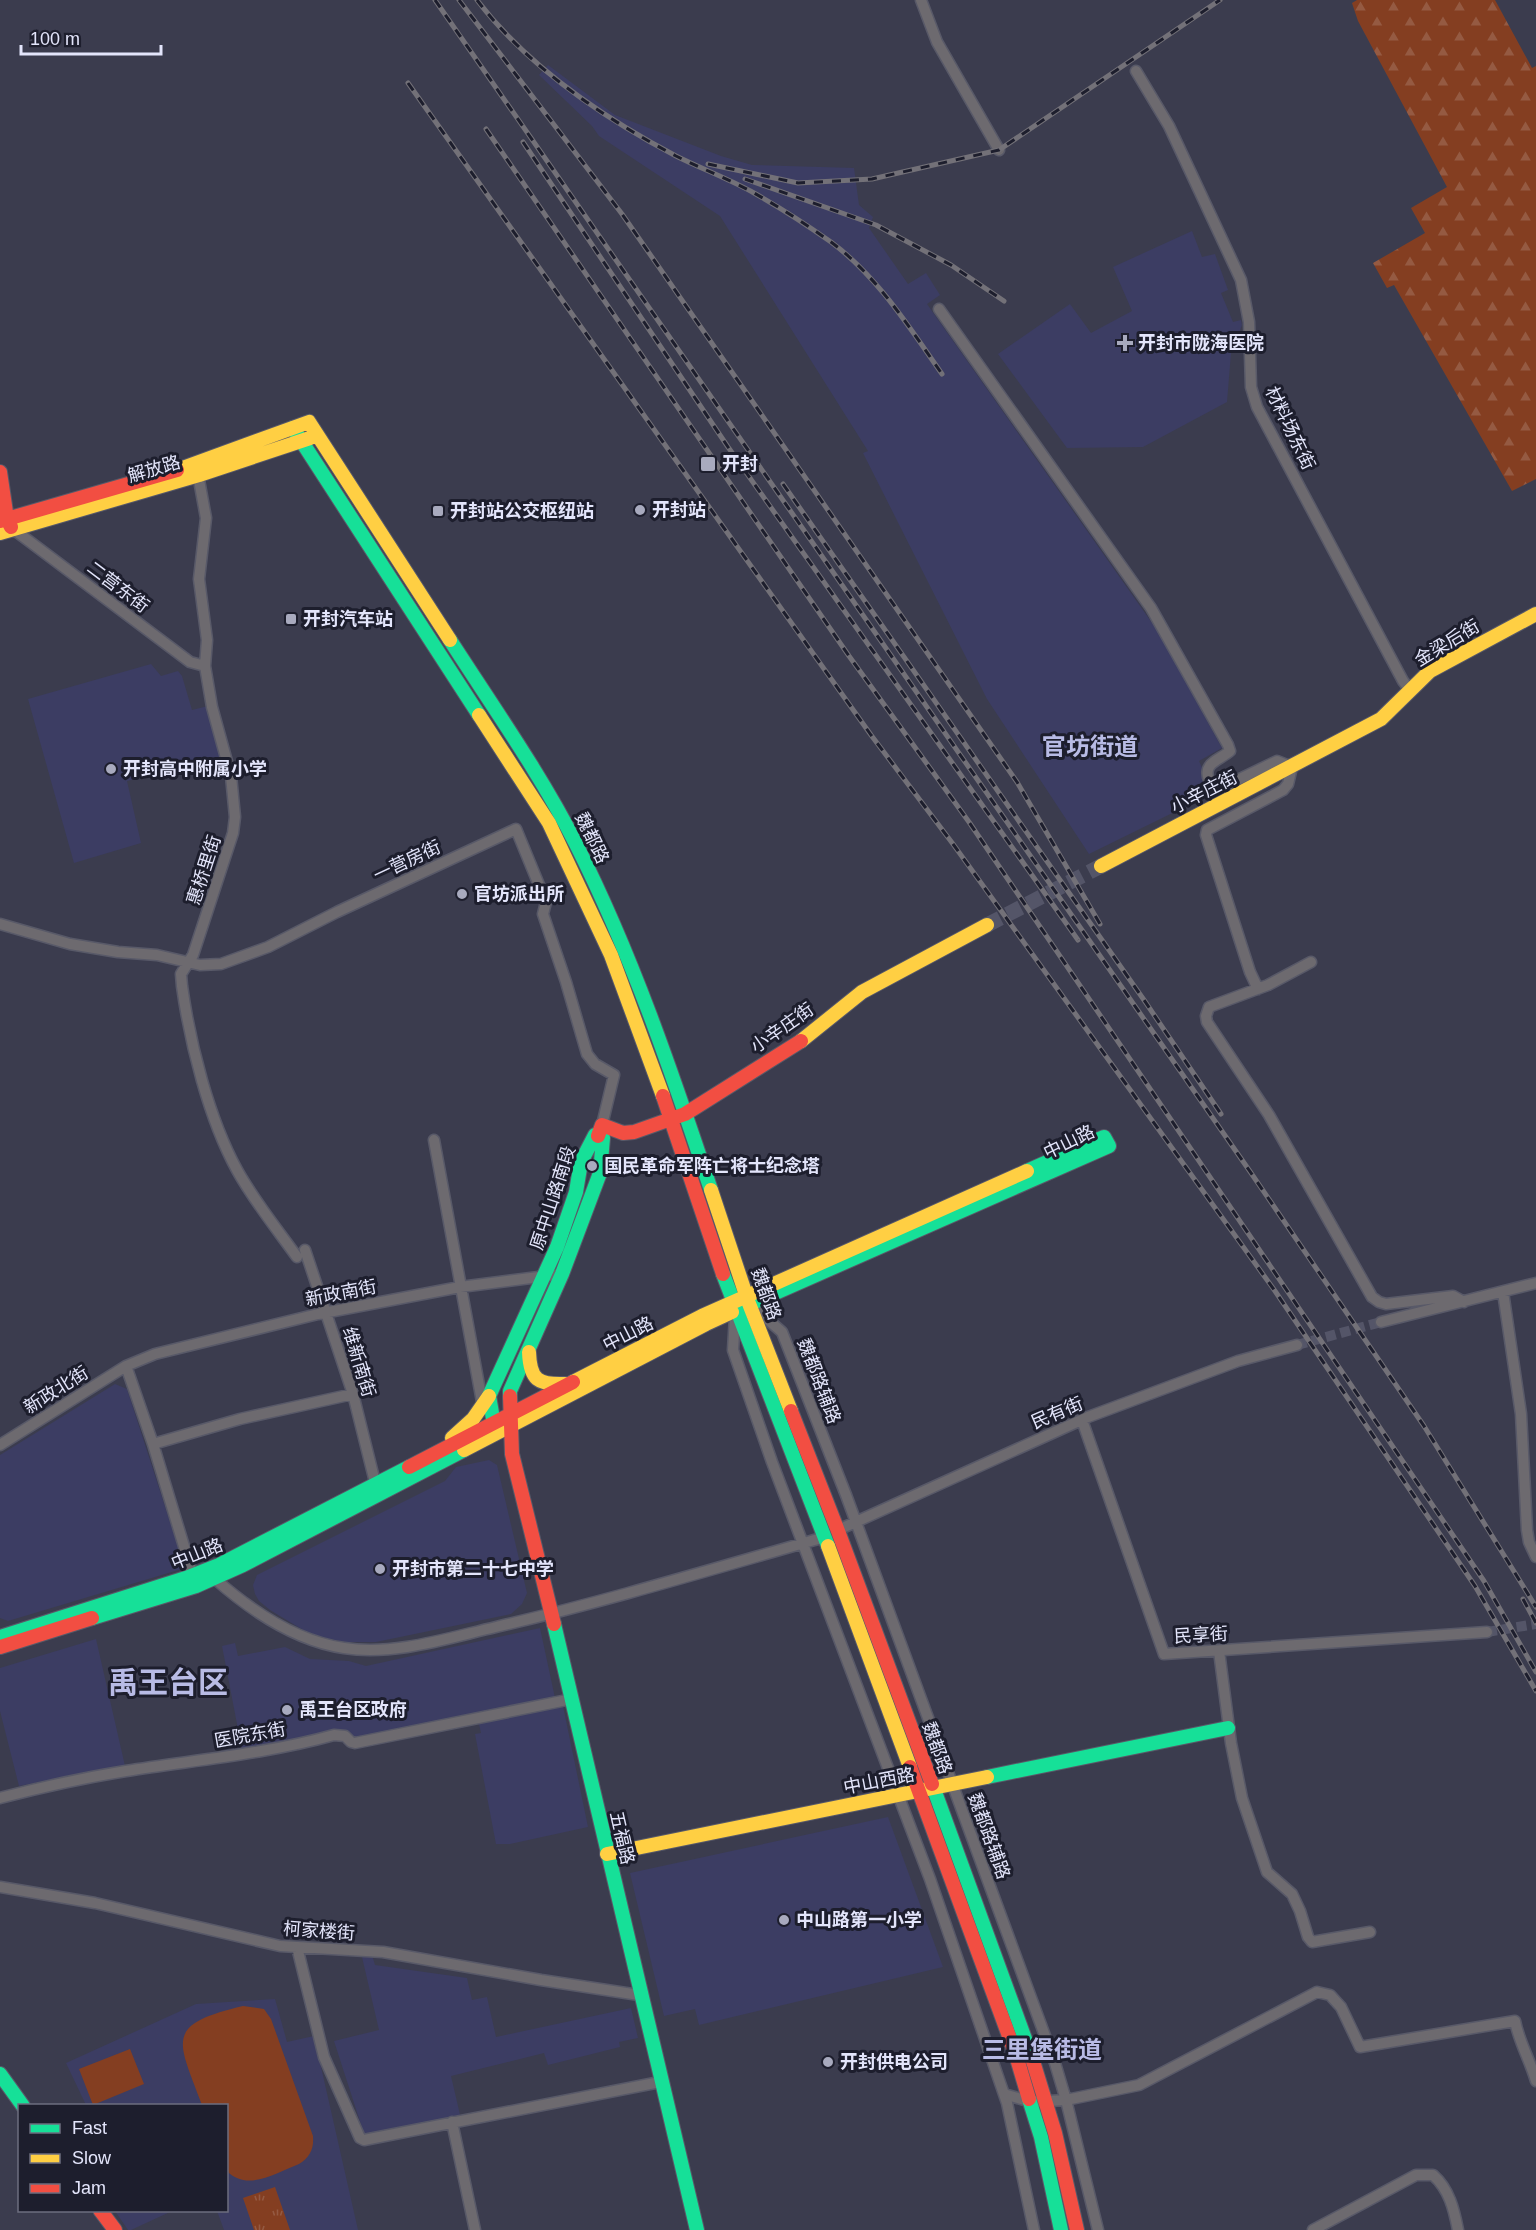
<svg xmlns="http://www.w3.org/2000/svg" width="1536" height="2230" viewBox="0 0 1536 2230" font-family="Arial,'Noto Sans SC',sans-serif">
  <defs>
    <pattern id="grass-tufts" width="24" height="20" patternUnits="userSpaceOnUse" patternTransform="scale(1.5)"><rect width="24" height="20" fill="#843e21"/><path d="M3 7l-1-3M5 7V3M7 7l1-3M15 17l-1-3M17 17v-4M19 17l1-3" fill="none" stroke="#955a42"/></pattern>
    <pattern id="forest-firs" width="22" height="20" patternUnits="userSpaceOnUse" patternTransform="scale(1.5)"><rect width="22" height="20" fill="#843e21"/><path d="M5 1l3.5 6h-7zM16 11l3.5 6h-7z" fill="#955a42"/></pattern>
  </defs>
  <rect width="100%" height="100%" fill="#3b3c4e"/>
  <path fill="#3c3d63" d="M548,65L615,115L721,156L752,165L854,168L859,205L873,217L869,228L908,284L926,273L940,295L927,304L1157,630L1222,748L1199,761L1213,793L1089,854L987,699L863,453L868,451L720,216L599,136L592,126L539,75Z
    M1192,231L1202,257L1215,254L1228,290L1221,293L1233,322L1241,320L1242,325L1231,353L1227,402L1143,447L1067,448L998,354L1070,304L1091,333L1132,311L1113,267Z
    M151,664L161,676L178,671L182,676L192,710L208,706L221,757L127,781L141,843L74,863L28,699Z
    M115,1384L127,1389L185,1568L8,1621L0,1618V1455Z
    M489,1460L497,1465L527,1593L522,1604L511,1614L376,1642H345L313,1636L270,1610L259,1601L255,1594L253,1585L257,1575L445,1481L456,1467Z
    M540,1628L555,1698L361,1741L344,1731L242,1750L222,1646L235,1643L238,1656L285,1647L310,1659L349,1661L366,1666Z
    M96,1639L125,1766L19,1786L0,1711V1668Z
    M563,1706L588,1827L510,1844H496L475,1734L481,1733L479,1724Z
    M888,1817L943,1967L699,2025L695,2009L664,2016L630,1873Z
    M372,1955L375,1965L467,1978L472,2000L487,1997L496,2037L631,2008L638,2038L619,2042L620,2047L548,2065L544,2053L451,2076L461,2119L365,2137L334,2041L379,2030L362,1957Z
    M275,1999L287,2042L314,2036L358,2230H224L217,2211L226,2210V2106L86,2105L66,2063L196,2004Z
    M115,2211H172L131,2230H128Z"/>
  <path fill="url(#grass-tufts)" d="M275,2187L290,2230H254L243,2198Z"/>
  <path fill="url(#forest-firs)" d="M1357,0H1495L1532,68L1536,66V479L1512,491L1394,285L1387,288L1373,263L1425,233L1411,208L1447,187L1358,21L1352,3Z"/>
  <path fill="#843e21" d="M243,2006L264,2009L271,2019L313,2136C314,2149 310,2157 299,2164C276,2173 247,2192 227,2171L226,2106L202,2105C178,2040 163,2025 243,2006Z
    M130,2049L144,2084L93,2105L79,2069Z"/>
  <g fill="none" stroke-linecap="round" stroke-linejoin="round">
    <path stroke="#545568" stroke-width="10" stroke-dasharray="10 5" stroke-linecap="butt" d="M1297,1345L1381,1322
      M1487,1632L1536,1624"/>
    <path stroke="#545568" stroke-width="15" stroke-dasharray="15 8" stroke-linecap="butt" d="M987,925L1101,866"/>
    <defs>
      <path id="street" d="M921,0L937,42L999,150
        M1136,71L1169,126L1241,280L1249,322L1251,387L1257,407L1403,681L1410,690
        M939,309L1151,608L1228,745L1230,751C1220,760 1202,763 1209,780C1211,786 1213,788 1219,789L1277,761L1292,767L1288,784L1283,790L1207,830L1206,835L1250,972L1258,989
        M197,469L206,518L199,579L207,640L205,666L212,707L231,776L235,817L233,833L193,955L181,974L182,986C190,1044 209,1119 237,1170C254,1201 277,1229 297,1257
        M13,529L190,662L205,666
        M0,924L70,944L118,952L157,955L200,965L221,964L268,947L337,912L516,829L546,902L543,914L566,982L587,1054L595,1064L614,1075L602,1125
        M1311,962L1268,985L1209,1007L1206,1016L1207,1022L1269,1115L1372,1297L1379,1302L1386,1304L1453,1296L1464,1302
        M434,1140L483,1407
        M305,1250L353,1394L376,1486
        M1503,1292L1521,1414L1527,1530L1529,1542L1536,1557
        M750,1304L782,1332L846,1495L1055,2063L1066,2100L1098,2230
        M735,1316L733,1350L772,1462L930,1879L1007,2103L1034,2230
        M1381,1322L1536,1283
        M126,1366L153,1444L193,1576
        M1082,1420L1164,1654L1487,1632
        M153,1444L240,1419L353,1394
        M0,1445L126,1366L155,1354L318,1314L460,1287L562,1274
        M838,1530L1088,1417L1238,1361L1297,1345
        M214,1578C250,1610 296,1641 344,1648C394,1656 448,1638 496,1627C607,1601 716,1568 825,1537
        M1219,1651L1231,1743L1242,1798L1267,1872L1292,1894L1300,1911L1308,1937L1312,1942L1370,1932
        M0,1798C42,1787 83,1778 126,1771C195,1760 266,1754 334,1735L345,1736L351,1742L355,1743L572,1699
        M0,1887L95,1903L280,1946L383,1952L541,1980L639,1995
        M297,1947L324,2057L360,2138L364,2140L660,2082
        M1004,2094L1031,2102L1066,2100L1139,2085L1317,1992L1330,1995L1341,2007L1360,2047L1515,2021C1519,2042 1530,2060 1536,2081
        M452,2122L475,2230
        M1313,2230L1416,2175H1433C1449,2189 1454,2209 1458,2230"/>
      <path id="fast" d="M293,428L479,715
        M450,640C493,707 540,773 576,844C632,955 672,1073 711,1190
        M723,1274L828,1546
        M732,1312L1109,1146L1104,1137L1027,1171
        M510,1396V1391L562,1274L600,1173L603,1138L598,1136
        M495,1430L489,1396L557,1247L576,1192L581,1162L595,1135L598,1136
        M92,1618L196,1586L243,1565L464,1450
        M554,1624L697,2230
        M0,1637L186,1578L219,1565L409,1467
        M987,1777L1228,1728
        M932,1784L1032,2058
        M0,2074L23,2106
        M1029,2099L1041,2137L1061,2230"/>
      <path id="slow" d="M177,470L309,422L450,640
        M0,533L199,475L310,438
        M479,715L549,823L611,955L663,1096
        M1101,866L1381,719L1430,671L1536,614
        M801,1041L862,992L987,925
        M711,1190L748,1301L791,1411
        M529,1352C530,1380 538,1385 565,1384
        M573,1382L702,1316L1027,1171
        M452,1438L473,1419L489,1396
        M464,1450L706,1324L732,1312
        M828,1546L910,1767
        M607,1854L987,1777"/>
      <path id="jam" d="M0,472L7,519L11,527
        M0,521L177,470
        M663,1096L723,1274
        M598,1136L602,1125L623,1133L634,1132L685,1114L801,1041
        M510,1396L512,1454L554,1624
        M791,1411L838,1531L932,1784
        M409,1467L573,1382
        M0,1647L92,1618
        M910,1767L1016,2055L1029,2099
        M1032,2058L1055,2133L1077,2230
        M100,2210L115,2230"/>
    </defs>
    <use href="#street" stroke="#585968" stroke-width="13"/>
    <use href="#fast" stroke="#585968" stroke-width="16"/>
    <use href="#slow" stroke="#585968" stroke-width="16"/>
    <use href="#jam" stroke="#585968" stroke-width="16"/>
    <use href="#street" stroke="#6d6a6f" stroke-width="10"/>
    <use href="#fast" stroke="#16e098" stroke-width="14"/>
    <use href="#slow" stroke="#ffcf43" stroke-width="14"/>
    <use href="#jam" stroke="#f24e42" stroke-width="14"/>
    <defs>
      <path id="rail" d="M435,0L1249,1170L1424,1426L1536,1607
        M459,0L622,214L1017,782L1100,924
        M477,0C528,67 602,117 676,156C702,169 729,179 754,193C781,208 807,225 831,242C878,277 909,327 942,374
        M408,83L871,735L953,844L1275,1291L1475,1586L1536,1691
        M486,129L849,656L969,822L1484,1581L1536,1672
        M523,142L728,447L1078,940
        M708,164L798,183L872,179L999,150L1220,0
        M745,179L876,225L951,265L1004,301
        M783,484L1144,1000L1221,1114
        M1523,1599L1536,1623"/>
    </defs>
    <use href="#rail" stroke="#737178" stroke-width="5"/>
    <use href="#rail" stroke="#1d1e2d" stroke-width="3" stroke-dasharray="9" stroke-linecap="butt"/>
  </g>
  <g fill="#a8aabe" stroke="#1d1e2d" stroke-width="2">
    <path d="M1122 334h6v6h6v6h-6v6h-6v-6h-6v-6h6z"/>
    <rect x="700" y="456" width="16" height="16" rx="3"/>
    <circle cx="640" cy="510" r="6"/>
    <rect x="432" y="505" width="12" height="12" rx="3"/>
    <rect x="285" y="613" width="12" height="12" rx="3"/>
    <circle cx="111" cy="769" r="6"/>
    <circle cx="462" cy="894" r="6"/>
    <circle cx="592" cy="1166" r="6"/>
    <circle cx="380" cy="1569" r="6"/>
    <circle cx="287" cy="1710" r="6"/>
    <circle cx="784" cy="1920" r="6"/>
    <circle cx="828" cy="2062" r="6"/>
  </g>
  <g text-anchor="middle" stroke-width="6" stroke-linejoin="round" paint-order="stroke">
    <g font-size="18" font-weight="bold" fill="#e3e5fb" stroke="#1d1e2d" text-anchor="start">
      <text x="1138" y="349">开封市陇海医院</text>
      <text x="722" y="470">开封</text>
      <text x="652" y="516">开封站</text>
      <text x="450" y="517">开封站公交枢纽站</text>
      <text x="303" y="625">开封汽车站</text>
      <text x="123" y="775">开封高中附属小学</text>
      <text x="474" y="900">官坊派出所</text>
      <text x="604" y="1172">国民革命军阵亡将士纪念塔</text>
      <text x="392" y="1575">开封市第二十七中学</text>
      <text x="299" y="1716">禹王台区政府</text>
      <text x="796" y="1926">中山路第一小学</text>
      <text x="840" y="2068">开封供电公司</text>
    </g>
    <g font-size="18" fill="#e3e5fb" stroke="#1d1e2d">
      <text transform="translate(1290 428) rotate(64)" y="6">材料场东街</text>
      <text transform="translate(154 469) rotate(-16)" y="6">解放路</text>
      <text transform="translate(118 587) rotate(37)" y="6">二营东街</text>
      <text transform="translate(1447 643) rotate(-31)" y="6">金梁后街</text>
      <text transform="translate(1204 792) rotate(-27)" y="6">小辛庄街</text>
      <text transform="translate(592 838) rotate(64)" y="6">魏都路</text>
      <text transform="translate(407 861) rotate(-25)" y="6">一营房街</text>
      <text transform="translate(204 870) rotate(-72)" y="6">惠桥里街</text>
      <text transform="translate(782 1028) rotate(-35)" y="6">小辛庄街</text>
      <text transform="translate(1069 1142) rotate(-26)" y="6">中山路</text>
      <text transform="translate(553 1198) rotate(-72)" y="6">原中山路南段</text>
      <text transform="translate(341 1293) rotate(-11)" y="6">新政南街</text>
      <text transform="translate(766 1294) rotate(70)" y="6">魏都路</text>
      <text transform="translate(628 1334) rotate(-27)" y="6">中山路</text>
      <text transform="translate(359 1362) rotate(73)" y="6">维新南街</text>
      <text transform="translate(819 1381) rotate(69)" y="6">魏都路辅路</text>
      <text transform="translate(56 1390) rotate(-32)" y="6">新政北街</text>
      <text transform="translate(1057 1413) rotate(-23)" y="6">民有街</text>
      <text transform="translate(197 1554) rotate(-22)" y="6">中山路</text>
      <text transform="translate(1201 1635) rotate(-3)" y="6">民享街</text>
      <text transform="translate(250 1735) rotate(-10)" y="6">医院东街</text>
      <text transform="translate(937 1748) rotate(70)" y="6">魏都路</text>
      <text transform="translate(879 1781) rotate(-11)" y="6">中山西路</text>
      <text transform="translate(989 1836) rotate(70)" y="6">魏都路辅路</text>
      <text transform="translate(622 1838) rotate(77)" y="6">五福路</text>
      <text transform="translate(319 1931) rotate(4)" y="6">柯家楼街</text>
    </g>
    <g font-size="24" font-weight="bold" fill="#b8bbe5" stroke="#1d1e2d">
      <text x="1090" y="755">官坊街道</text>
      <text x="1042" y="2058">三里堡街道</text>
    </g>
    <g font-size="30" font-weight="bold" fill="#b8bbe5" stroke="#1d1e2d">
      <text x="168" y="1693">禹王台区</text>
    </g>
  </g>
  <rect x="18" y="2104" width="210" height="108" fill="#1d1e2d" stroke="#6c6e7f" stroke-width="1.5"/>
  <rect x="30" y="2124" width="30" height="9" fill="#16e098" stroke="#6c6e7f" stroke-width="1.5"/>
  <text x="72" y="2134" font-size="18" fill="#e3e5fb">Fast</text>
  <rect x="30" y="2154" width="30" height="9" fill="#ffcf43" stroke="#6c6e7f" stroke-width="1.5"/>
  <text x="72" y="2164" font-size="18" fill="#e3e5fb">Slow</text>
  <rect x="30" y="2184" width="30" height="9" fill="#f24e42" stroke="#6c6e7f" stroke-width="1.5"/>
  <text x="72" y="2194" font-size="18" fill="#e3e5fb">Jam</text>
  <path d="M21 45v9h140v-9" fill="none" stroke="#e3e5fb" stroke-width="3"/>
  <text x="30" y="45" font-size="18" fill="#e3e5fb" stroke="#1d1e2d" stroke-width="4.5" paint-order="stroke">100 m</text>
</svg>
